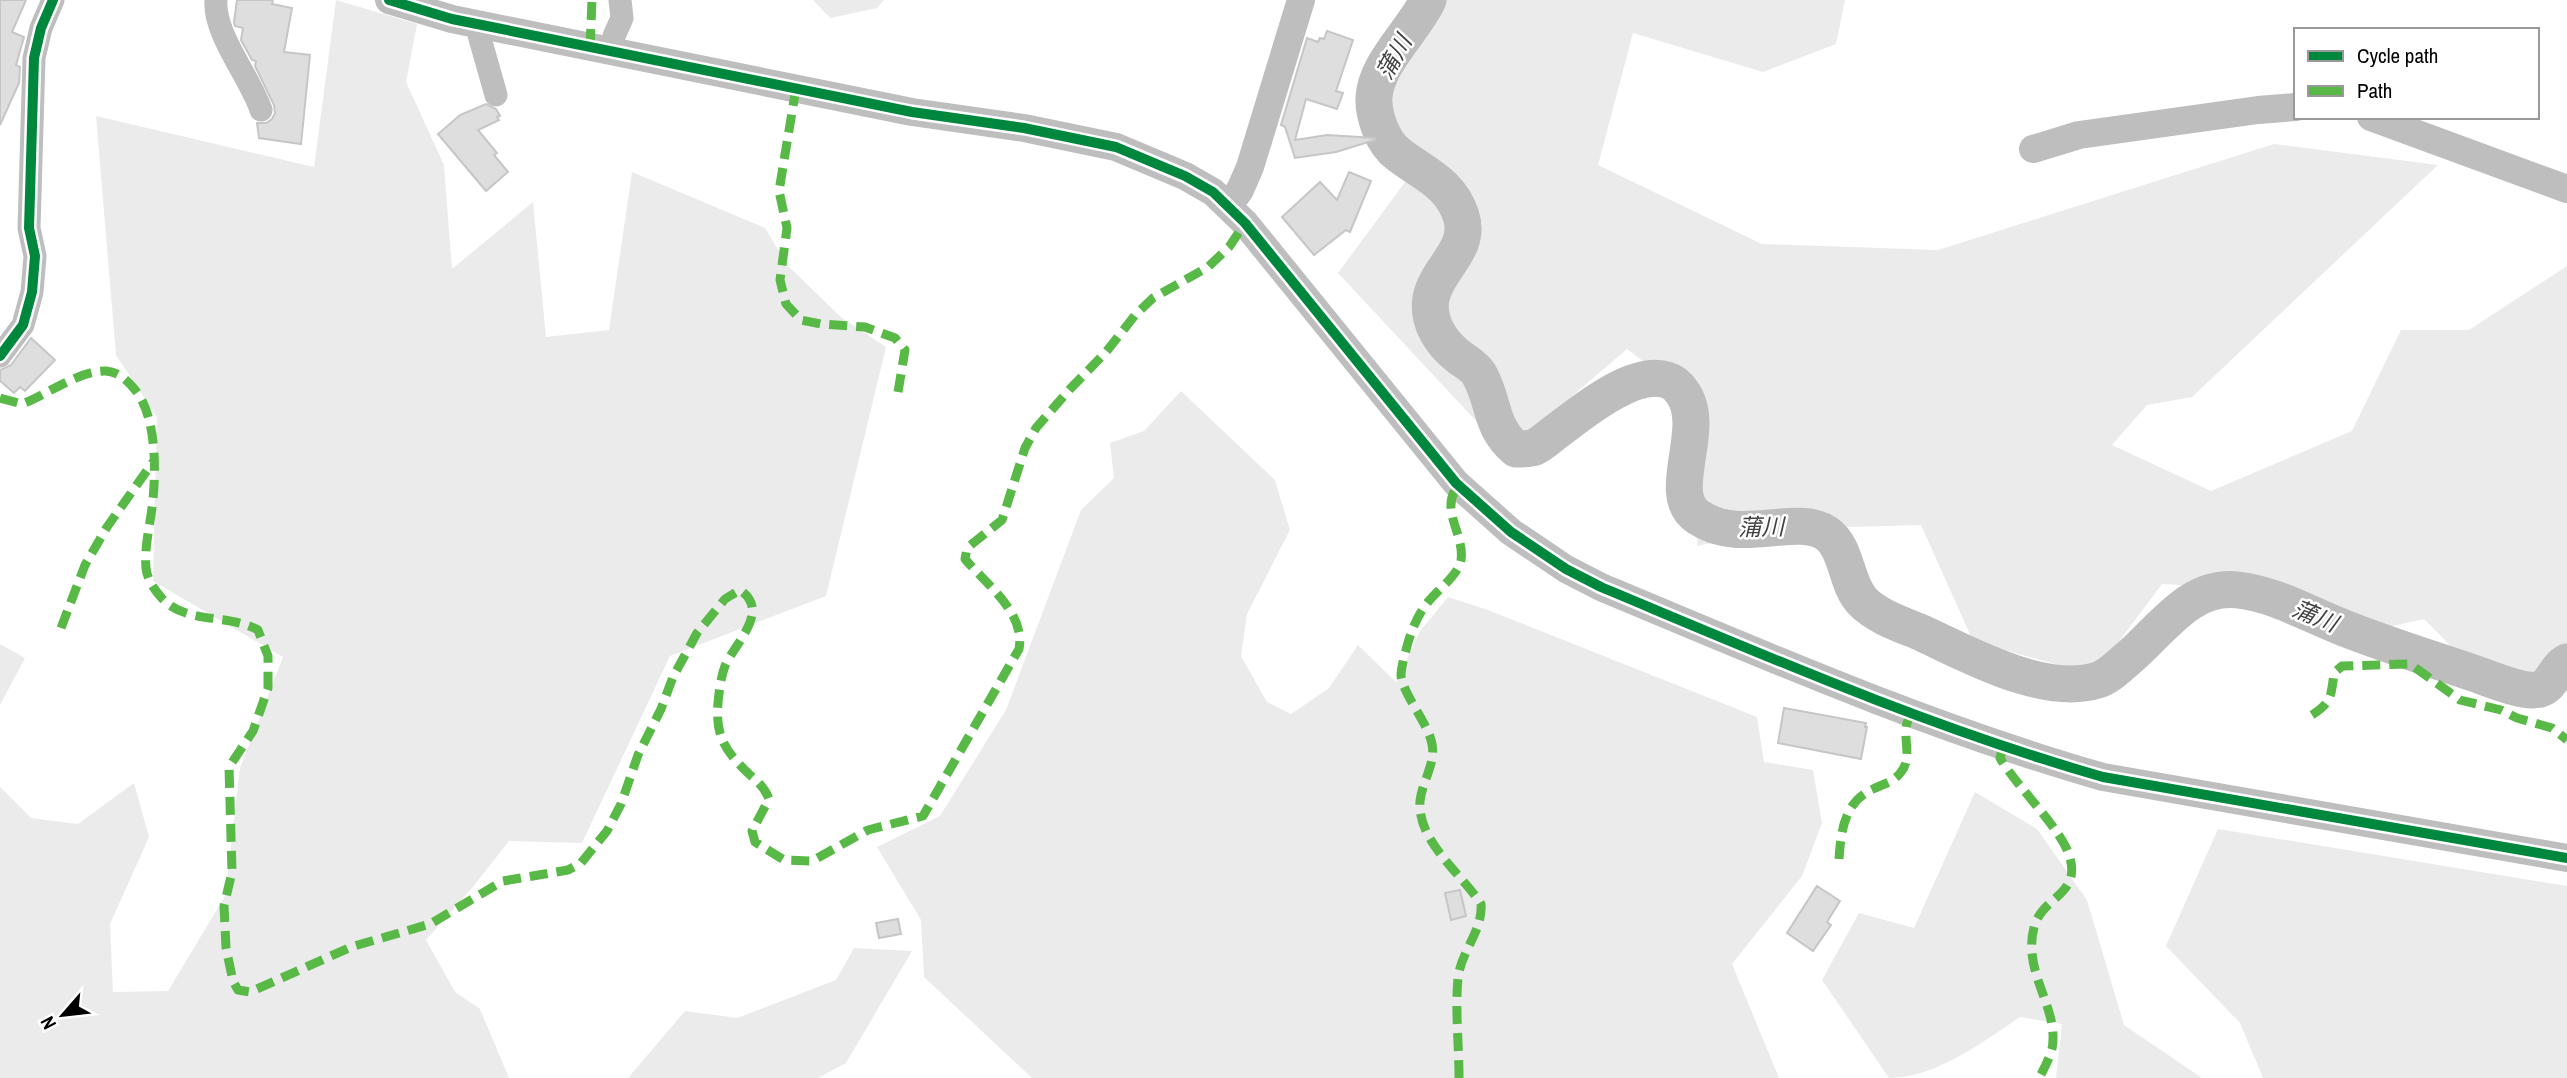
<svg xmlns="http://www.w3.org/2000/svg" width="2567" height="1078" viewBox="0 0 2567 1078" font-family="'Archivo Narrow','Noto Sans JP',sans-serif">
  <rect width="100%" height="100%" fill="#fff"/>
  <path fill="#ebebeb" d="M336,0L417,24L406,82L444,165L452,269L533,202L546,337L609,330L632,172L765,228L788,266L842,318L886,347L826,596L670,656L582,843L509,841L472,888L426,940L455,992L480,1009L509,1078H0V787L31,818L78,824L134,783L149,837L110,924L113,992L168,991L225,896L240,768L283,657L153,581L157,417L116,355L96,116L314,167Z
    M813,0H884L877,8L830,18Z
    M1413,0H1845L1836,44L1763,72L1633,33L1598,165L1762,244L1938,250L2274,144L2438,165L2192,397L2147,405L2112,445L2211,491L2352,431L2401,330H2469L2567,266V691L2533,671L2498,694L2424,619L2361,633L2235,588L2162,584L2094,675L1973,641L1921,525L1779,529L1697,546L1707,409L1627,349L1506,453L1338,273L1405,182L1372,119Z
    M1181,391L1275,480L1290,530L1247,614L1241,656L1267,702L1291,714L1329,688L1358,645L1396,682L1420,631L1448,597L1488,610L1757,717L1764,762L1813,770L1822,823L1802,876L1732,964L1779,1078H1032L924,977L921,920L877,847L940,816L1006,710L1081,510L1114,478L1110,443L1144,431Z
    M0,644L25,658L0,705Z
    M1975,792L2037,829L2087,900L2124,1025L2202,1078H2056L2062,1024L2020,1017C1983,1042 1935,1078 1889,1078L1822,980L1859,913L1914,928Z
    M2218,829L2567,886V1078H2263L2240,1023L2166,946Z
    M854,948L912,951L846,1063L818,1078H628L685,1011L737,1018L836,980Z"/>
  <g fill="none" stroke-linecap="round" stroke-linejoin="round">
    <path stroke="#bdbdbd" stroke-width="37" d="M1428,0C1414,30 1376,63 1374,97C1373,116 1383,143 1398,154C1422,173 1451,183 1461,216C1472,249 1437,268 1431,298C1427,322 1441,343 1459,357C1466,362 1475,367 1479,374C1495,402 1489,426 1516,449C1522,449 1530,449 1535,447C1543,443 1550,436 1557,431C1582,412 1634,369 1667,380C1674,382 1678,386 1682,392C1709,428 1663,494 1698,517C1741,546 1795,513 1826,533C1848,548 1845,584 1863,602C1878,617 1903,625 1922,633C1969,655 2045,697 2098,680C2108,677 2117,668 2125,661C2160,633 2188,584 2238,590C2275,594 2310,615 2344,628C2387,645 2432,659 2476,674C2490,679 2526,694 2540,689C2553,685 2555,668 2567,662"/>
  </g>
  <path fill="#dedede" stroke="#c6c6c6" stroke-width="2" d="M0,0H26L12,32L24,37L16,65L20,67L19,83L0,125Z
    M237,0H273L272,4L292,8L284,52L310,55L301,144L259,138L257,123H266L272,119L275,113L274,105L255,66L256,61L252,60L241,40L243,28L235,26L234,22Z
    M1327,31L1353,40L1336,91L1343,93L1337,109L1306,99L1295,140L1327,135L1375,138V140L1336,152L1295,158L1285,127L1281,125L1307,38L1318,42L1320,38L1324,39Z
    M486,104L496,109L500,116L497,117L499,120L478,130L497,153L494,155L508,172L486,191L438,134L460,115Z
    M1349,172L1371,181L1350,232L1346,230L1314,255L1282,217L1320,182L1337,200Z
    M31,338L55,360L25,391L20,387L14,393L0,381V370L11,365Z
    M1784,708L1866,723L1865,727H1867L1861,759L1778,743Z
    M1817,886L1840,901L1827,922L1831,925L1813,951L1787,933Z
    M1460,890L1466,916L1451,920L1445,893Z
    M898,919L901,934L879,938L876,923Z"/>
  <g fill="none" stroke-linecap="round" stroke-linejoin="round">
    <path stroke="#bebebe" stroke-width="23" d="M216,0C213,33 250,77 261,110
      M481,25L479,35L496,95
      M611,51L614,36L622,18L620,0
      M0,356L23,325L32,292L35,256L29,228L34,58L41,28L53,0"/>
    <path stroke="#bebebe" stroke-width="28" d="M389,0L452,19L912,112L1024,128L1116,147L1185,176L1213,192L1245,223L1456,483L1511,532L1566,569L1601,587C1766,656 1931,728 2103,777L2567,858
      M2371,117L2567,189
      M2033,149L2079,135L2258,110L2296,107
      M1228,206L1240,190L1250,167L1301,0"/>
    <path stroke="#58b947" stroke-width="9" stroke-dasharray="18 9" stroke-linecap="butt" d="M590,47L592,0
      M796,88L779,191L787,228L780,280L786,304L801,320L821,324L865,327L895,338L905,350L898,392
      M0,398L22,404C46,395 80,370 106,371C119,372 128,381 136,391C156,417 156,467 153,499C151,522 144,545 146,568C147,578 153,588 160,596C183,625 228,613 258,630L268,656V688L253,731L229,767L232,872L224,906L226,948L233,981L238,990L250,992L351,947L430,924L503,881L568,870L581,863L607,831L621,804L638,755L661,709L673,677L697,633L725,599L740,590C771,611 735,643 725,666C721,676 719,692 718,703C715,737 726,752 749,774C758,782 765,788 769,799L752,831L755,842L784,860L812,861L868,830L923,816L1019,649C1026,613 986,584 965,559L967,548L1002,520L1025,448L1036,428L1070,389L1106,352L1136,314L1153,298L1208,267L1229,247L1245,223
      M61,628L85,565L107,527L153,462
      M2312,715C2332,702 2331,696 2334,673L2342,666L2410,664L2460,700L2501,710L2517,718L2552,728L2567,740
      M2003,747L2000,758C2016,786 2063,830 2070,858C2080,894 2044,897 2035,924C2020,971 2060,1007 2052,1049C2049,1059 2044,1069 2039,1078
      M1839,859C1841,831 1844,802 1873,789C1883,784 1894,782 1901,772C1911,760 1905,744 1906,729C1906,724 1909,718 1911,713
      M1459,1078C1459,1045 1455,1010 1458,978C1461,951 1483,931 1481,904C1461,873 1417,841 1420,801C1422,782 1436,763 1432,744C1428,723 1404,696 1401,676C1401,669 1404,657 1406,650C1410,634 1417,615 1428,602C1437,590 1458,576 1461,560C1465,534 1438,508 1459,485"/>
    <defs>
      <path id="cycleway" d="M389,0L452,19L912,112L1024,128L1116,147L1185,176L1213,192L1245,223L1456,483L1511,532L1566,569L1601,587C1766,656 1931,728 2103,777L2567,858
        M0,356L23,325L32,292L35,256L29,228L34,58L41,28L53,0"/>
    </defs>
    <use href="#cycleway" stroke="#fff" stroke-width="15"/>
    <use href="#cycleway" stroke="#00873e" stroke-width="10"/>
  </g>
  <g text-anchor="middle" stroke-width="5" stroke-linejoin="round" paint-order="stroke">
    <g font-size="23" font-style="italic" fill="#424242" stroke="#fff">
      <text transform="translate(1394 57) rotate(-61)" y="8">蒲川</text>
      <text transform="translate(1761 527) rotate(-1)" y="8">蒲川</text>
      <text transform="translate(2315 616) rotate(22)" y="8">蒲川</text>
    </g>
  </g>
  <rect x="2294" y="28" width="245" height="91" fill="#ffffff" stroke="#999999" stroke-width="2"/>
  <rect x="2308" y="51" width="35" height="10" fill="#00873e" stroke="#999999" stroke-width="2"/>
  <text x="2357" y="63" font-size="21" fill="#000000">Cycle path</text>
  <rect x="2308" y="86" width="35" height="10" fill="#58b947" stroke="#999999" stroke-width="2"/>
  <text x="2357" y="98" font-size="21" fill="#000000">Path</text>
  <g transform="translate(63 1015) rotate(242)" stroke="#ffffff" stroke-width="5" paint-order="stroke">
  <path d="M0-5L12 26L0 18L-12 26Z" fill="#000000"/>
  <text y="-10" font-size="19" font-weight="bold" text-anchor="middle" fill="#000000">N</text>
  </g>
</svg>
